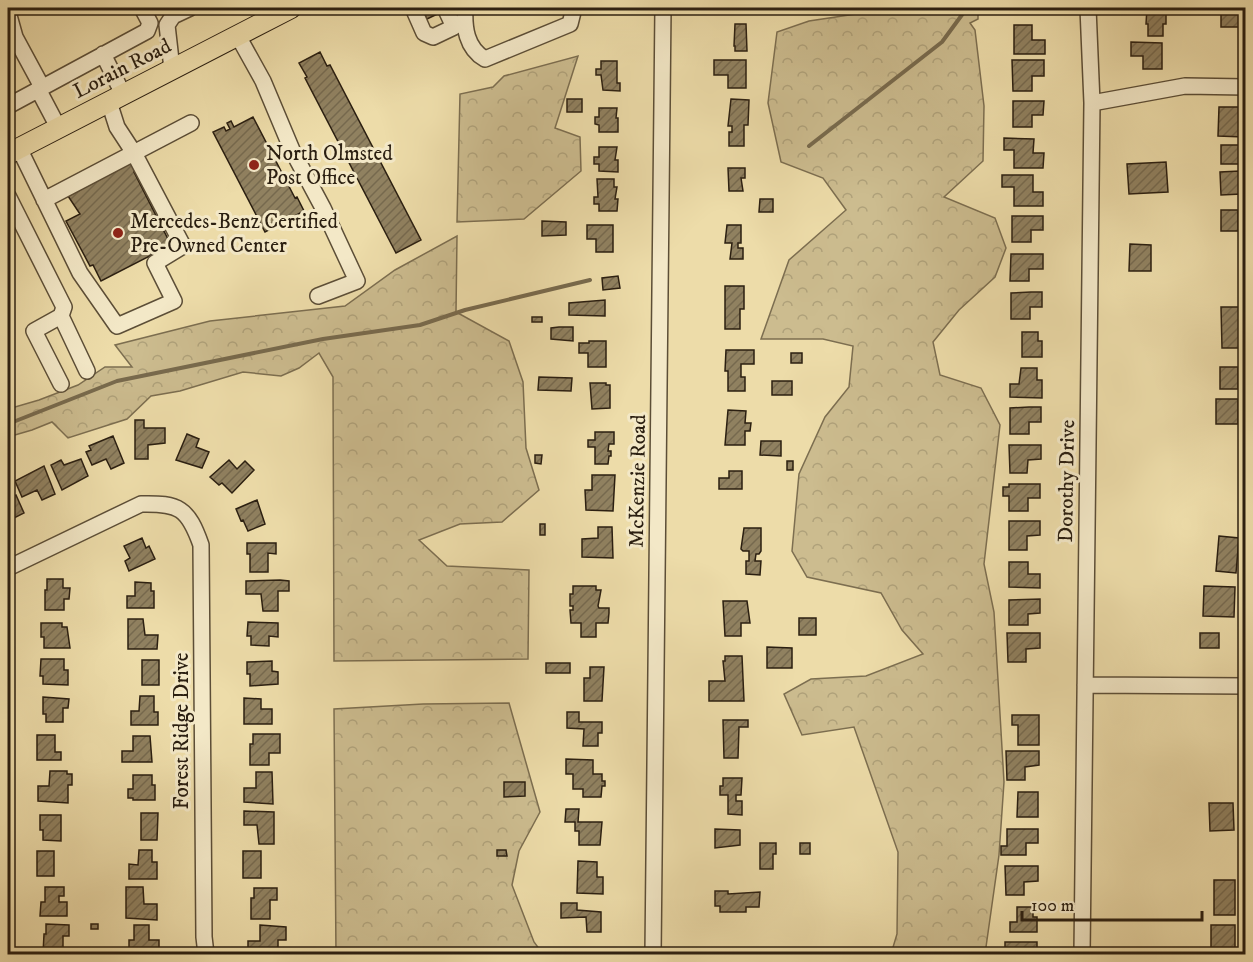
<svg xmlns="http://www.w3.org/2000/svg" width="1253" height="962" viewBox="0 0 1253 962" font-family="'IM FELL DW Pica',serif">
  <defs>
    <pattern id="forest-crowns" width="20" height="18" patternUnits="userSpaceOnUse" patternTransform="scale(1.5)"><rect width="20" height="18" fill="#ccbc8f"/><path d="M2 6a3 3 0 1 1 6 0M12 15a3 3 0 1 1 6 0" fill="none" stroke="#afa17a"/></pattern>
    <pattern id="building-hatch" width="6" height="6" patternUnits="userSpaceOnUse" patternTransform="scale(1.5)"><rect width="6" height="6" fill="#908160"/><path d="M-1 1l2-2M0 6l6-6M5 7l2-2" fill="none" stroke="#76694e"/></pattern>
  </defs>
  <rect width="100%" height="100%" fill="#eddca9"/>
  <filter id="stains"><feTurbulence type="fractalNoise" baseFrequency=".00333" numOctaves="4"/><feColorMatrix values="0 0 0 0 .2 0 0 0 0 .09 0 0 0 0 .02 0 0 0 .5 -.17"/></filter>
  <radialGradient id="worn" r=".72"><stop offset=".6" stop-color="#630" stop-opacity="0"/><stop offset="1" stop-color="#630" stop-opacity=".3"/></radialGradient>
  <path fill="url(#forest-crowns)" stroke="#7c6e50" stroke-width="1.5" d="M896,8H978V19L970,23L975,30L984,106L983,161L944,197L995,218L1006,248L995,277L959,310L933,342L940,375L981,388L1000,425L984,564L994,612L1004,782L999,855L985,954H891L897,934L898,852L854,727L802,735L784,694L811,679L866,676L923,654L902,630L881,593L807,577L792,551L799,474L825,417L849,387L853,346L823,339H761L789,260L846,210L823,178L781,162L768,103L777,32L809,21Z
    M578,56L555,128L580,137L581,171L524,219L457,222L460,94L493,87L504,76Z
    M457,236L456,312L509,341L523,382L526,448L539,490L502,522L460,524L419,540L447,566L529,570L528,659L334,661L333,377L319,353L299,368L281,376L243,372L180,391L151,396L127,419L68,438L52,422L32,430L8,437V409L39,400L78,385L105,367H132L115,345L210,321L345,306L395,270Z
    M509,703L540,812L519,851L512,885L534,942L543,954H336L334,709L423,704Z"/>
  <g fill="none" stroke-linecap="round" stroke-linejoin="round">
    <path stroke="#786a4d" stroke-width="4" d="M809,146L942,42L967,8
      M8,424L117,381L323,339L420,325L465,310L590,280"/>
  </g>
  <path fill="url(#building-hatch)" stroke="#2b1f11" stroke-width="1.5" d="M421,8H450L427,19Z
    M707,8H722V11H707Z
    M1147,8H1166V24H1163V36H1148V24H1146Z
    M1221,8H1241V27H1221Z
    M735,24H746L747,51H735V46H734Z
    M1014,25H1032V40H1045V54H1014Z
    M1131,42L1162,43V69H1143V56H1131Z
    M320,52L327,66L330,65L421,240L396,253L305,78L307,77L299,63Z
    M714,60H746V88H728V75H714Z
    M1012,60H1044V76H1032V91H1013Z
    M601,61H617V83H620V91L603,90L601,75H596V69H601Z
    M567,99H582V112H567Z
    M731,99L749,100L748,125H744V146H729V132H732V126H728Z
    M1013,101H1044L1043,115H1032V127H1013Z
    M1219,107H1245L1244,137L1218,136Z
    M599,108H617L616,118H618V132H599V125L595,124V117H599Z
    M253,117L295,198L297,197L304,211L265,232L213,132L224,127L226,131L230,129L227,123L231,121L234,127Z
    M1004,138L1034,139L1033,153H1044L1043,168H1014V150H1004Z
    M1221,145H1240V164H1221Z
    M599,147H617L615,160H618V172L599,171V164H594V157H599Z
    M1166,162L1168,192L1129,194L1127,164Z
    M131,163L136,171L134,172L171,245L101,281L93,265L90,266L66,221L80,214L68,196Z
    M728,168H745V178H741L743,191H729Z
    M1240,171L1241,194L1221,195L1220,172Z
    M1002,175H1033V192H1043V206H1014V187H1002Z
    M597,179H614V187H617L615,199H618L617,211H599V204H594V197H598Z
    M760,199H773V212H759Z
    M1221,210H1238V231H1221Z
    M1012,216H1043V230H1031V242H1012Z
    M542,221L566,222V235L542,236Z
    M587,225H613V252H596V239H587Z
    M727,225H741V243H738V248H743V259H730L732,243H725Z
    M1130,244L1151,245V271H1129Z
    M1011,254H1043V269H1029V281H1010Z
    M618,276L620,288L603,290L602,278Z
    M725,286H744V309H740V329H725Z
    M1031,292H1042V307H1030V319H1011V293Z
    M605,300V316L569,315V303Z
    M1221,307H1241L1242,348H1222Z
    M532,317H542V322H532Z
    M559,327H573V341L551,339V328Z
    M1022,332H1038V341H1042V357H1022Z
    M589,341H606V367H588V353H579V343H589Z
    M726,350H754V364H741V377H745V391H728V371H725Z
    M791,353H802V363H791Z
    M1220,367H1238V389H1220Z
    M1021,368H1037V380H1042V398L1010,397V384H1019Z
    M539,377L572,378L571,391L538,390Z
    M772,381H792V395H772Z
    M590,383H606V385H610V408L592,409Z
    M1216,399H1238V424H1216Z
    M1029,407H1041V422H1029V434H1010V408Z
    M728,410L746,411L745,423H751L750,431H745V445H725Z
    M135,420H144V428H165V443L148,445V459H135Z
    M595,432H614V444H609L608,451H611V456H609L608,464H595V447H588V440H595Z
    M187,434L199,439L196,447L209,452L202,468L176,460Z
    M113,436L124,463L111,469L106,459L92,465L86,452L91,450L89,446Z
    M761,441H781V456L760,455Z
    M1009,445H1041V459L1028,460L1027,473H1010Z
    M535,455H542L541,464L535,463Z
    M81,459L88,476L62,490L51,465L61,460L64,465Z
    M229,460L237,469L245,461L254,470L232,493L222,483L219,485L210,477Z
    M787,461H793V470H787Z
    M44,466L55,494L42,500L37,490L22,497L15,481Z
    M729,471H742V489H719V478H729Z
    M592,475H615L613,511L586,510L585,490H592Z
    M1009,484H1040V498H1028V511H1009V496H1003V487H1009Z
    M16,495L24,513L8,521V499Z
    M257,500L265,524L248,531L243,520L241,521L236,509Z
    M1009,521H1040V535L1027,536V550H1009Z
    M540,524H545V535H540Z
    M598,527H612L613,558L582,557V539L598,538Z
    M744,528H761V551L759,554H756L755,561H761L760,575L746,574V561H749V551H743L741,549Z
    M1219,536L1239,538L1236,573L1216,571Z
    M142,538L146,548L149,546L155,559L129,571L125,561L130,558L124,546Z
    M247,543H276V554L268,553V572H250V554H247Z
    M1009,562H1028V574H1040V588L1009,587Z
    M47,579H63V588H70L69,599H64V610H45V590H47Z
    M280,580L289,581V591H278V611H263L261,594H246V581Z
    M135,582L151,583V591H154V608H127V596H135Z
    M573,586H596V590H601L598,606L599,608H609V613L608,623H596V637H581V623H571L570,610H573V606H570V594H573Z
    M1204,586L1235,587L1234,617L1203,616Z
    M1040,599V613L1028,614V625H1009V600Z
    M723,601H747L750,623H741V636H725Z
    M799,618H816V635H799Z
    M128,619H143L145,635H158L157,649H128Z
    M248,622L278,623V637L269,636V646L251,645V636H247Z
    M41,623H62V627H67L70,648H44V637H41Z
    M1007,633H1040V648L1026,649V662H1008Z
    M1200,633H1219V648H1200Z
    M767,647L792,648V668H767Z
    M725,656H742L744,701H709V681H725L723,661H725Z
    M41,659H64V670H68V685L43,684V676H40Z
    M142,660H159V685H142Z
    M272,661V671L278,672V684L250,686V674H247V662Z
    M546,663H570V673H546Z
    M590,667H604L602,701H584V678H590Z
    M140,696H154V712H158V725H131V711H139Z
    M43,697L69,699L68,708H63V722H46V714H43Z
    M244,698L261,699V709H272V724H244Z
    M567,712H579V722H602V733H598V746H583L584,729L567,728Z
    M1012,715H1039V745H1018V725H1012Z
    M723,720H748V727H739L738,758H724Z
    M253,734H280V753H269V765H250V744H253Z
    M37,735H55V752H61V760H37Z
    M133,736H150L152,762H122V751H133Z
    M1006,751H1039V765L1025,767V780H1007Z
    M566,759L593,760V774H602V781H605V786H602L601,797H583V789H573V774H566Z
    M50,771H67V774H72V785H68V803L38,801V786H49Z
    M256,772H272L273,804L244,802V788H256Z
    M133,775H152V785H155V800H133V798H128V789H133Z
    M723,778H742L741,795H736V801H742V815L728,814V795H720V786H723Z
    M504,782H525V796L504,797Z
    M1018,792H1038V817H1017Z
    M1209,803H1233L1234,830L1210,831Z
    M566,809H579L578,822H602L600,845H579V831H575V822H565Z
    M244,811L274,812V844H259L257,825H244Z
    M141,813H158L157,840H141Z
    M40,815H61V841L43,840V830H40Z
    M715,829L740,830V845L715,848Z
    M1007,829H1038V843H1026V855H1001V846H1007Z
    M760,843H776V854H773V869H760Z
    M800,843H810V854H800Z
    M139,850H152V862H157V879H129V864L138,865Z
    M497,850H506L507,856H497Z
    M37,851H54V876H37Z
    M243,851H261V878H243Z
    M578,861L597,862V877H603V894L577,893Z
    M1005,866H1038V881L1024,882V895H1006Z
    M1214,880H1235V915H1214Z
    M45,887H64V896H59V902H67V916H40L41,902H45Z
    M126,887H143L144,904H157V920L126,918Z
    M254,888H277V900H270V919H251V898H254Z
    M715,891H728V894L760,892L759,907H746V912H720V906H715Z
    M561,903H577V910L601,912V932H587L586,917L561,918Z
    M1017,907H1033V917H1037V932H1010V922H1017Z
    M46,924L69,925V936H63V954H43L44,934H46Z
    M91,924H98V929H91Z
    M134,925H149V940H159V954H129V940H134Z
    M260,925L286,927V940H278V954H248V941H260Z
    M1211,925H1235V954H1211Z
    M1005,942H1037V954H1005Z
    M562,948H576V954H562Z"/>
  <g fill="none" stroke-linecap="round" stroke-linejoin="round">
    <defs>
      <path id="minor" d="M171,8L173,16L167,25L172,69
        M413,8L424,33L433,37L454,27L446,10
        M465,8C464,27 466,48 485,59L570,24L574,8
        M8,12L15,37L42,87
        M173,16L190,8
        M238,36L263,81L292,150L323,208L357,281L318,296
        M103,54L123,94
        M38,89L58,127
        M1092,103L1185,86L1246,87
        M8,106L147,31L150,23L142,8
        M19,148L80,273L117,326L174,301L155,263L183,246L134,153L117,127L109,102
        M8,196L64,307L61,316L87,371
        M44,200L191,123
        M61,316L34,331L61,384
        M8,568L141,504C179,503 188,508 201,545L204,937L206,954
        M1085,685L1246,686
        M653,954L663,8
        M1082,954L1092,103L1088,8"/>
      <path id="major" d="M8,154L291,8"/>
    </defs>
    <use href="#minor" stroke="#5c4e37" stroke-width="18"/>
    <use href="#major" stroke="#2b1f11" stroke-width="22"/>
    <use href="#minor" stroke="#f3e8c7" stroke-width="15"/>
    <use href="#major" stroke="#eddca9" stroke-width="20"/>
  </g>
  <g fill="#8f2418" stroke="#f3e8c7" stroke-width="2">
    <circle cx="254" cy="165" r="6"/>
    <circle cx="118" cy="233" r="6"/>
  </g>
  <g text-anchor="middle" stroke-width="6" stroke-linejoin="round" paint-order="stroke">
    <g font-size="21" fill="#2b1f11" stroke="#f3e8c7">
      <text transform="translate(122 68) rotate(-27)" y="7">Lorain Road</text>
      <text transform="translate(637 481) rotate(-89)" y="7">McKenzie Road</text>
      <text transform="translate(1066 481) rotate(-89)" y="7">Dorothy Drive</text>
      <text transform="translate(181 731) rotate(-90)" y="7">Forest Ridge Drive</text>
    </g>
    <g font-size="21" fill="#2b1f11" stroke="#f3e8c7" text-anchor="start">
      <text x="266" y="160">North Olmsted<tspan x="266" dy="24">Post Office</tspan></text>
      <text x="130" y="228">Mercedes-Benz Certified<tspan x="130" dy="24">Pre-Owned Center</tspan></text>
    </g>
  </g>
  <rect width="1253" height="962" fill="none" stroke="#eddca9" stroke-width="30"/>
  <rect x="9" y="9" width="1235" height="944" fill="none" stroke="#2b1f11" stroke-width="3"/>
  <rect x="15" y="15" width="1223" height="932" fill="none" stroke="#2b1f11" stroke-width="1.5"/>
  <path d="M1022 911v9h180v-9" fill="none" stroke="#2b1f11" stroke-width="3"/>
  <text x="1031" y="911" font-size="18" fill="#2b1f11" stroke="#f3e8c7" stroke-width="4.5" paint-order="stroke">100 m</text>
  <rect width="100%" height="100%" filter="url(#stains)"/>
  <rect width="100%" height="100%" fill="url(#worn)"/>
</svg>
